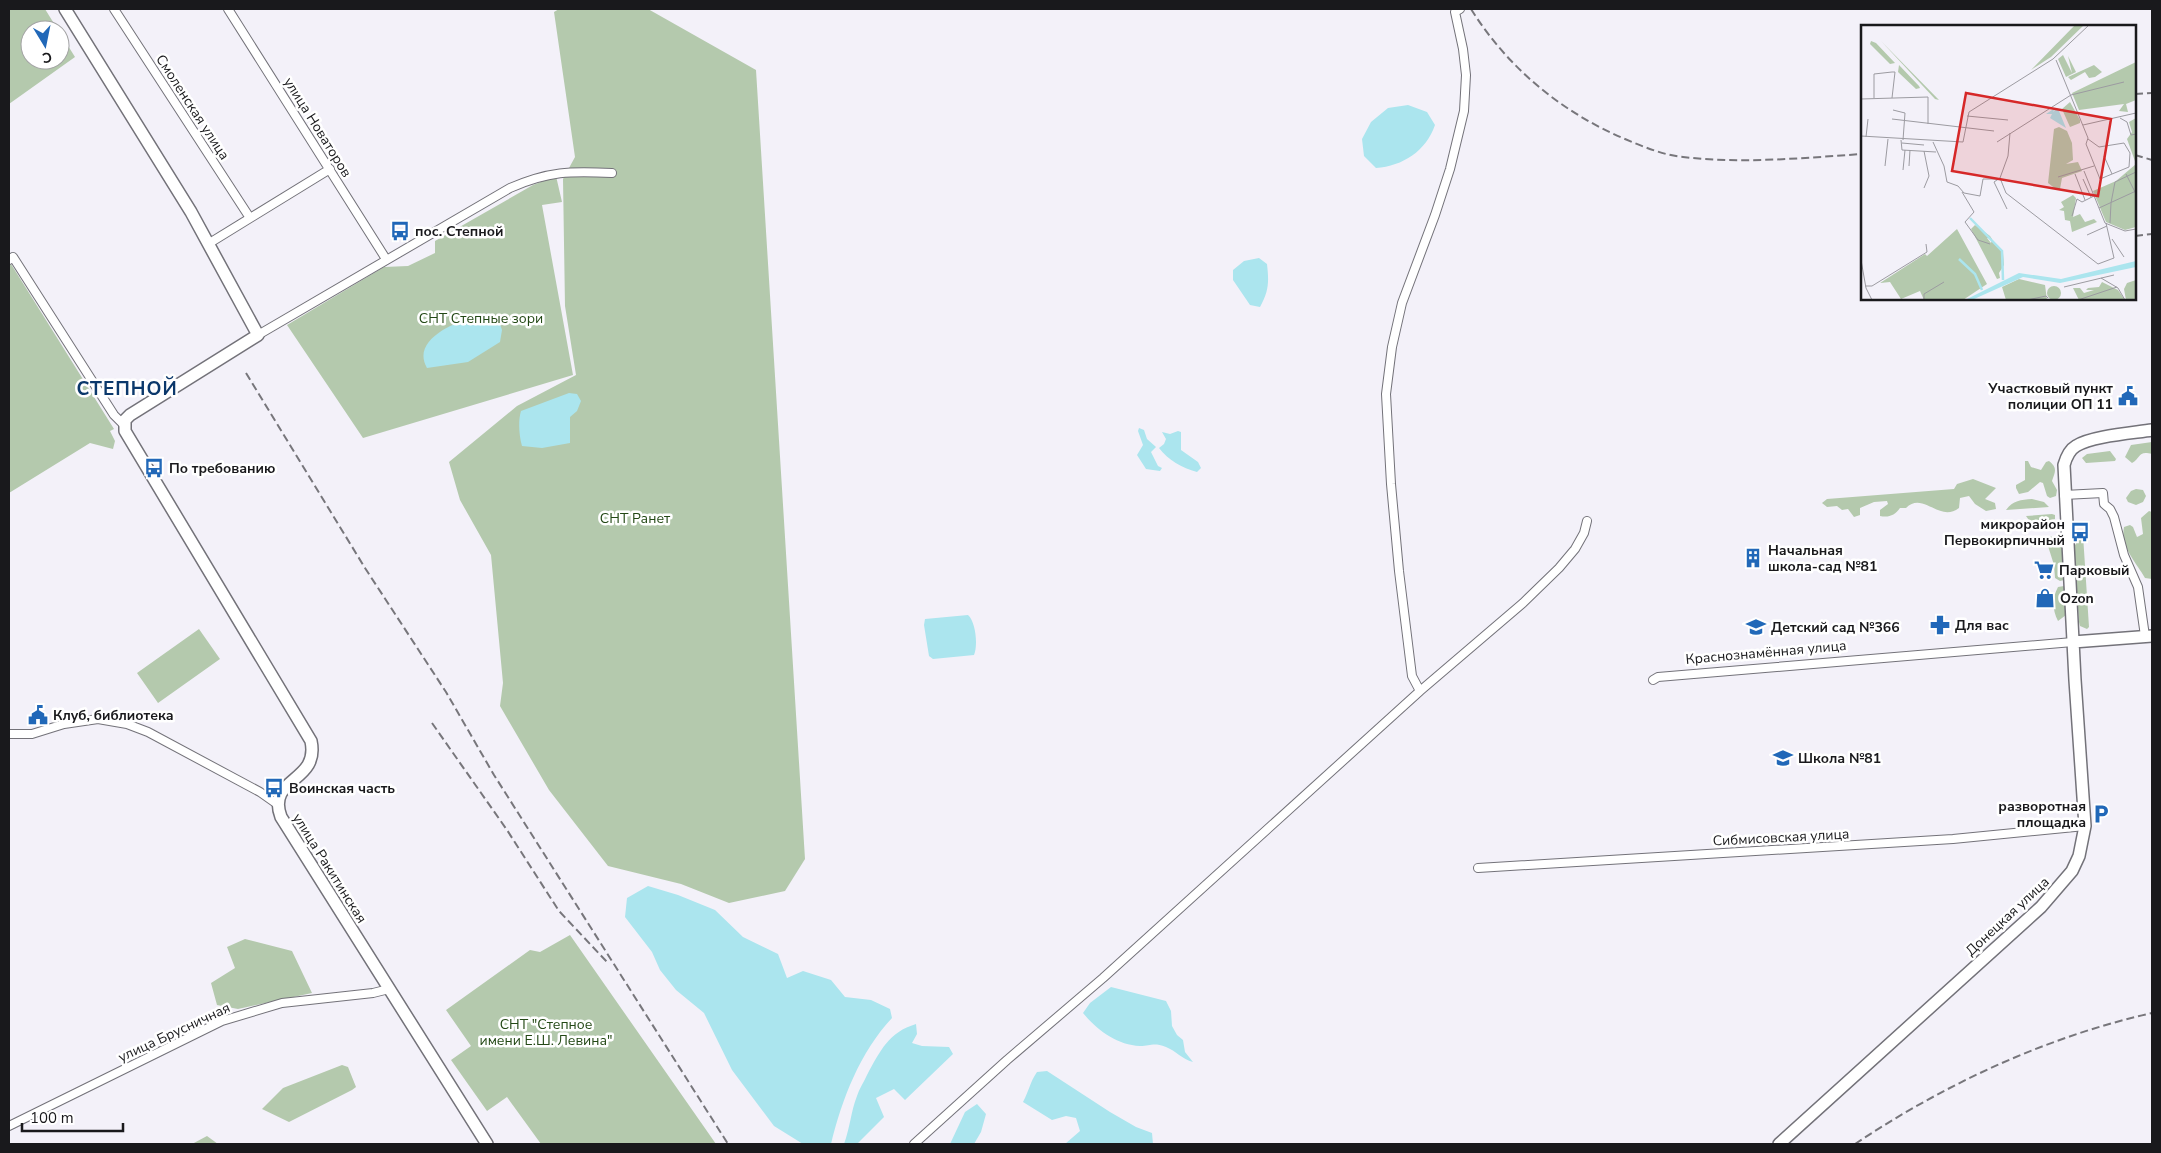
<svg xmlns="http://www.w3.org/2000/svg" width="2161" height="1153" viewBox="0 0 2161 1153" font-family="'Nunito Sans',sans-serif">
  <rect width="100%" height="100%" fill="#f3f1f9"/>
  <path fill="#b4c9ad" d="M9,9H45L58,30H30V60H60V33L75,57L9,104Z
    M559,9H648L756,70L805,859L785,891L729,903L681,884L608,866L549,790L500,706L503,683L491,555L460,500L449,462L517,406L576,375L565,306L563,179L575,157L554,12Z
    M556,176L562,202L542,205L573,375L363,438L287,325L384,267L408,266L435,253V241L533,185Z
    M11,264L114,429L110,431L115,441L113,449L90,443L9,493V266Z
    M2152,442V454C2138,450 2141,458 2132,463L2125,457L2131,445Z
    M2110,451L2116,459L2115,461L2086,463L2082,458L2087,454Z
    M2025,461H2028L2031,467L2041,470L2046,462L2049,461C2058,468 2055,472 2052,481L2057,490L2056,496L2050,498L2047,496L2043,483L2040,482L2028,492L2019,494L2016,488V485L2025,480Z
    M1973,479L1996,488L1985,499L1995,503L1996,509L1986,511L1975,504L1969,496L1960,498L1959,508C1939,523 1923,491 1906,508H1900C1895,515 1889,518 1880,516V510L1888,504L1887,501L1874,502L1860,508V515L1854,517L1848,509L1842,510L1837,506L1827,507L1822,503L1827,499L1954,489L1957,484Z
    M2136,489L2143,490L2146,496L2143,502L2136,505L2128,502L2126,498L2131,491Z
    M2032,499L2044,502L2049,507L2006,510C2013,500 2021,500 2032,499Z
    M2149,511L2152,512V579L2145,578C2136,562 2120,547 2124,527L2130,525L2133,527L2137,537L2143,534L2141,518Z
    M2052,514L2055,515V519L2033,526L2026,516Z
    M2080,532L2083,535L2089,627L2087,629L2080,626L2079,622L2074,547L2077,542L2073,537L2074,534Z
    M2039,536L2061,537L2064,580L2060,581L2055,578L2054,565L2048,546L2034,544L2032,541L2033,537Z
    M2064,586L2066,615L2058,621C2052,609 2052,598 2058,587Z
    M199,629L220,659L158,703L137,673Z
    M570,935L716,1144H541L507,1097L487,1111L451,1060L471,1046L446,1010L530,950L540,952Z
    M245,939L292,951L312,993L238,1009L217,1005L211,983L235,968L227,947Z
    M342,1065L348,1067L356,1087L352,1090L289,1122L262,1109L283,1088Z
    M207,1136L218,1144H192Z"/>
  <path fill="#abe5ee" d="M1408,105L1427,112L1435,125C1426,151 1403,166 1376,168L1364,156L1362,139L1371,122L1388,108Z
    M1259,258L1267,264C1269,282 1269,291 1260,307L1250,305L1233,280V270L1244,261Z
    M474,318L500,324L502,330L500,342L468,362L427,368C411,341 453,322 474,318Z
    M569,393L577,394L581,401L577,411L570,417V443L542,448L522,446C519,435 518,421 521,411Z
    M1139,428L1144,430L1147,439L1156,447L1151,452L1158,466L1162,468L1160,471L1146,469L1137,455L1143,445L1138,431Z
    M1178,431L1181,432V450L1198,462L1201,468L1197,472C1182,468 1168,460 1159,448L1164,444L1166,439L1162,432L1170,434Z
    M968,615C976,622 978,646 974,655L933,659L929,656L924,625L925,619Z
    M648,886L678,895L715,910L743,937L778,954L787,978L803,971L831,980L845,997L871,1000L890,1009L892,1018C860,1052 842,1099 831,1144H803L774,1126L732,1070L704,1013L676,990L660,970L652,952L625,917L627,898Z
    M1111,987L1166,1001L1171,1011L1172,1026L1177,1035L1183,1040L1185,1052L1193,1062C1182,1059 1176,1051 1166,1047C1153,1042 1151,1046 1140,1046C1117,1045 1097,1030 1083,1013L1090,1003Z
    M916,1024L917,1034L912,1043L922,1046L949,1047L953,1054L905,1100L894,1089L876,1098L884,1117L857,1144H844C850,1128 851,1111 857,1096C859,1089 864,1082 867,1075C880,1051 889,1032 916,1024Z
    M1047,1071L1110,1112L1136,1127L1152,1133L1153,1144H1065L1080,1131L1076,1118L1066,1116L1052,1120L1023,1102C1029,1091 1030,1082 1037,1072Z
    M977,1104L986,1114L981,1132L974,1144H950L965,1112Z"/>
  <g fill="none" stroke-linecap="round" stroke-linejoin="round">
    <defs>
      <path id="street" d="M114,9L250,218
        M228,9L386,259
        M208,244L330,169
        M9,260L13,257L114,415L124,425
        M258,335L510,188C549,171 570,171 612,173
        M2064,495L2103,493L2104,504L2110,509L2114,517L2124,555L2138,587L2145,636
        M1653,680L1658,677L2073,642
        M1420,691L1412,676L1399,571L1391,484L1386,394L1392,347L1402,303L1435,215L1450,169L1464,111L1466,75L1463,49L1455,12L1460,9
        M9,734H32L64,724L98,719L127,724L148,732L260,792L277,804
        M1478,868L1953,839L2085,826
        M9,1126L222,1021L282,1003L373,993L389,989
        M914,1144L1007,1060L1103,978L1420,691L1523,603L1559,568L1575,549L1584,533L1587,521"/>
      <path id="secondary" d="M65,9L191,212L258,335L130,415L125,420V431L311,741C320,783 266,777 281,817L487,1144
        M2073,642L2152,636
        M1779,1144L2041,907L2072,871L2079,856L2085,826L2075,680L2064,465C2066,458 2069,450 2076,446C2091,436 2133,433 2152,430"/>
    </defs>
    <use href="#street" stroke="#737279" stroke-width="10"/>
    <use href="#secondary" stroke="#737279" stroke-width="14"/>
    <use href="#street" stroke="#fff" stroke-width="8"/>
    <use href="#secondary" stroke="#fff" stroke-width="11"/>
    <path stroke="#77767b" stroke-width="2" stroke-dasharray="8 4" stroke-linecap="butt" d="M1471,9C1508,68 1561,112 1625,139C1644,147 1663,155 1683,157C1742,164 1803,158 1862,154
      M2135,94L2152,93
      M1860,112H1862
      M2135,155L2152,160
      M2135,236L2152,234
      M246,373L365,568L446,692L494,775L728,1144
      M432,723L507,830L559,911L607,962
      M1855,1144C1945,1084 2046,1037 2152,1013"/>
  </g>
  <defs>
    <symbol id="bus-bare" viewBox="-9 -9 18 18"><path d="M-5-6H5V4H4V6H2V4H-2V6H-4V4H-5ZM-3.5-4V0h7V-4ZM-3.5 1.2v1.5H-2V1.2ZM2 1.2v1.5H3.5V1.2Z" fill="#2168b8" stroke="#fff" stroke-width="2.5" paint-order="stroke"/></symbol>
    <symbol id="civic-bare" viewBox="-9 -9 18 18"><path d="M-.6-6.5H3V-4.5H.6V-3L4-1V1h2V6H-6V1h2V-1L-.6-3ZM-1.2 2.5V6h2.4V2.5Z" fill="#2168b8" stroke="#fff" stroke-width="2.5" paint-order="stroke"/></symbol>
    <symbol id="building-bare" viewBox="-9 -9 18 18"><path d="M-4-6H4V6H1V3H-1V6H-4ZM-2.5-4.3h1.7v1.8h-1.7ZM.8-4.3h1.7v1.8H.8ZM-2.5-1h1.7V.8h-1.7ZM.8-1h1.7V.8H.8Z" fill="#2168b8" stroke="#fff" stroke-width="2.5" paint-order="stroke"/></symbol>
    <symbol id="supermarket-bare" viewBox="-9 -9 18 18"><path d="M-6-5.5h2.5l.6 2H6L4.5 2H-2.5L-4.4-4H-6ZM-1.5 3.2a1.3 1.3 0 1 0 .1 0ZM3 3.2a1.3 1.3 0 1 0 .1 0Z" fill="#2168b8" stroke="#fff" stroke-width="2.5" paint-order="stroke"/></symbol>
    <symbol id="shop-bare" viewBox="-9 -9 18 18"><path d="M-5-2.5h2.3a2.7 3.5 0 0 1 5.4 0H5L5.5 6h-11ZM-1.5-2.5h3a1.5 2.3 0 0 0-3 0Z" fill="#2168b8" stroke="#fff" stroke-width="2.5" paint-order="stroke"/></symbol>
    <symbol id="pharmacy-bare" viewBox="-9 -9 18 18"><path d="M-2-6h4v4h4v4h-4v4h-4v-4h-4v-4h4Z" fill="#2168b8" stroke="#fff" stroke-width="2.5" paint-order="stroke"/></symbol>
    <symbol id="school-bare" viewBox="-9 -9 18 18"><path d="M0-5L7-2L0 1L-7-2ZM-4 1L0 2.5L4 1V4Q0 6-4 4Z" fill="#2168b8" stroke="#fff" stroke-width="2.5" paint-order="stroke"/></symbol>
    <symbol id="parking-bare" viewBox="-9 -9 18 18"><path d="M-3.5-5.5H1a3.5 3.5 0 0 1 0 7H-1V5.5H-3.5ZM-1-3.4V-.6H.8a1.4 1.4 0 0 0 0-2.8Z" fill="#2168b8" stroke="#fff" stroke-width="2.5" paint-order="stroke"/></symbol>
  </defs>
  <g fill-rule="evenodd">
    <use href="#bus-bare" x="386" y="217" width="28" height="28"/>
    <use href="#civic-bare" x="2114" y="382" width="28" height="28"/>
    <use href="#bus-bare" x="140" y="454" width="28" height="28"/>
    <use href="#bus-bare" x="2066" y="518" width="28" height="28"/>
    <use href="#building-bare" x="1739" y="544" width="28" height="28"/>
    <use href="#supermarket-bare" x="2030" y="556" width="28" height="28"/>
    <use href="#shop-bare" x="2031" y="584" width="28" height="28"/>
    <use href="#pharmacy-bare" x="1926" y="611" width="28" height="28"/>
    <use href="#school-bare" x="1742" y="613" width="28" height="28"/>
    <use href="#civic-bare" x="24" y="701" width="28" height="28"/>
    <use href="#school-bare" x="1769" y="744" width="28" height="28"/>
    <use href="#bus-bare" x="260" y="774" width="28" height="28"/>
    <use href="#parking-bare" x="2087" y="800" width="28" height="28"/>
  </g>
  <g text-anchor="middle" stroke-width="5" stroke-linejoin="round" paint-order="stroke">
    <g font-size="14" fill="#19191c" stroke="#fff">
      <text transform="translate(193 107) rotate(57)" y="5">Смоленская улица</text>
      <text transform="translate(318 127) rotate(58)" y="5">улица Новаторов</text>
      <text transform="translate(1766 652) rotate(-5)" y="5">Краснознамённая улица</text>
      <text transform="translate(1781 837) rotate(-3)" y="5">Сибмисовская улица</text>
      <text transform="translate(330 868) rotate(58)" y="5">улица Ракитинская</text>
      <text transform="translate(2007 916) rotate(-43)" y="5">Донецкая улица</text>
      <text transform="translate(174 1032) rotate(-25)" y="5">улица Брусничная</text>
    </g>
    <g font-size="14" font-weight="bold" fill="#19191c" stroke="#fff" text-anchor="start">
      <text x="415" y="236">пос. Степной</text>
      <text x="2113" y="393" text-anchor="end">Участковый пункт<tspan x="2113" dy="16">полиции ОП 11</tspan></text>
      <text x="169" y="473">По требованию</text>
      <text x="2065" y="529" text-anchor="end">микрорайон<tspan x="2065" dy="16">Первокирпичный</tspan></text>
      <text x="1768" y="555">Начальная<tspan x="1768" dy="16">школа-сад №81</tspan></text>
      <text x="2059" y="575">Парковый</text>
      <text x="2060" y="603">Ozon</text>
      <text x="1955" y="630">Для вас</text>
      <text x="1771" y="632">Детский сад №366</text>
      <text x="53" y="720">Клуб, библиотека</text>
      <text x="1798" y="763">Школа №81</text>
      <text x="289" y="793">Воинская часть</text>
      <text x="2086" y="811" text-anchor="end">разворотная<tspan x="2086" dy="16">площадка</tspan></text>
    </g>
    <g font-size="14" fill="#234815" stroke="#fff">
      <text x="481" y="323">СНТ Степные зори</text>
      <text x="635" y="523">СНТ Ранет</text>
      <text x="546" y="1029">СНТ "Степное<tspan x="546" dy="16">имени Е.Ш. Левина"</tspan></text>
    </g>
    <g font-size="19" font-weight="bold" letter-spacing="1" fill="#0b386b" stroke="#fff">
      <text x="127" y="395">СТЕПНОЙ</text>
    </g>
  </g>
  <g transform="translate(1861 25)">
    <rect width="275" height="275" fill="#f3f1f9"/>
    <path d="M214,0H223L190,32L170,45ZM10,16L15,18L34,38L29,39L9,19ZM20,16L78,75L74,74ZM202,30L211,48L207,31L215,47L205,52L197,34ZM275,37V75L265,79L267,87L258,86L263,79L218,85L211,68ZM38,40L58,61L59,63L55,64L37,47ZM233,40L241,47L234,52L228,53L224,47L210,55L207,52ZM209,77L219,95V98L209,102L201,84ZM275,93V202L264,205L245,197L232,166L255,156L275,139L266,114L271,107L268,97ZM198,102L206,106L211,118L212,135L205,139L217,137L221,146L201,153L199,164L196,165L187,158L193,104ZM212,170L215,173L212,192L219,189L224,197L233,194L236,197L211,207L209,196L204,195L203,186L198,185L203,182L200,177ZM114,200L129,211L131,214L126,213L130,218L131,215L142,228L143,240L138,248L139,253L136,254L110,204ZM96,204L126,259L102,275H63L59,266L40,274L29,257L19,258L64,229L66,231ZM158,254L184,260L186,275H145L141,262ZM275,255V275H265L263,264L266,258ZM241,257L257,265L264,275H218L212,263H219L223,268L233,265H225L227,263L238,262ZM186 268a7 7 0 1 1 14 0a7 7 0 1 1-14 0Z" fill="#b4c9ad"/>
    <path d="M194,83L192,87L195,84L198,86L205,103L189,93L191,89H185ZM275,236V242L199,258L162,252L111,275H104L158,248L200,254Z" fill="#abe5ee"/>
    <path fill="none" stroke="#abe5ee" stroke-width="2.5" d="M109,193L141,226L142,255M98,234L114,249L121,265"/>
    <path fill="none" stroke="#9c9ba1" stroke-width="1" d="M192,34L228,0M195,35L227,113L225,119L239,154L268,142L269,128L263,118L238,122L227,114M13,73V49L31,47H34L31,73M0,74L67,72V99M32,85L44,88L42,115M106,91L147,95M259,93L266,97L270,110L275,109M31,94L133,106M222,100L275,88M0,111L102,117L108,87L192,34M5,112L7,94M40,115L41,125L75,127M72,117L83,141L86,157L97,161L103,168L119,171L122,154H136M136,117L210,70L263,57M41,118L63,120M63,126L68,151L63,163M243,131L251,149M24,141L27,114M48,141L49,125M42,145L44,125M223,146L244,198L264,206L275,204M214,149L224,175M265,149L275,169M197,152L233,141M139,153L145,168L237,239L253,233L245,198M222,154L230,172M101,167L113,187L104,197L117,215L129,219M250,178L254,157L275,147M238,183L275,166M146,184L133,157L139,153L147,131L149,108M211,191L216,174L221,177L233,171M249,198L250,178M226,210L246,201M251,214L263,232M0,235L5,263L11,275M240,253L257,263L264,275M4,261H11L66,227L65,219M203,262L253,250M63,275V269L83,257M166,275L185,271L187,273M217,275L256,262"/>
    <path fill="#d62828" fill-opacity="0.15" stroke="#d62828" stroke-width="2.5" d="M105,68L250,94L237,171L91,146Z"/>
    <rect width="275" height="275" fill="none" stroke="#19191c" stroke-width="2.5"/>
  </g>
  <rect width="2161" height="1153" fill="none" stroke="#19191c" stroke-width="20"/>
  <g transform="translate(45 45) rotate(170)"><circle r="24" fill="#ffffff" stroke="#a3a3a4"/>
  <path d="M0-4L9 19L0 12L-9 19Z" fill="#2168b8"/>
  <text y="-8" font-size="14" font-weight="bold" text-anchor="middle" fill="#19191c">С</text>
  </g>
  <path d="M22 1123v8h101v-8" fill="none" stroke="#19191c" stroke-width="2.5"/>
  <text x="30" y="1123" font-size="15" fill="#19191c" stroke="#ffffff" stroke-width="4" paint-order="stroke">100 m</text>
</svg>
